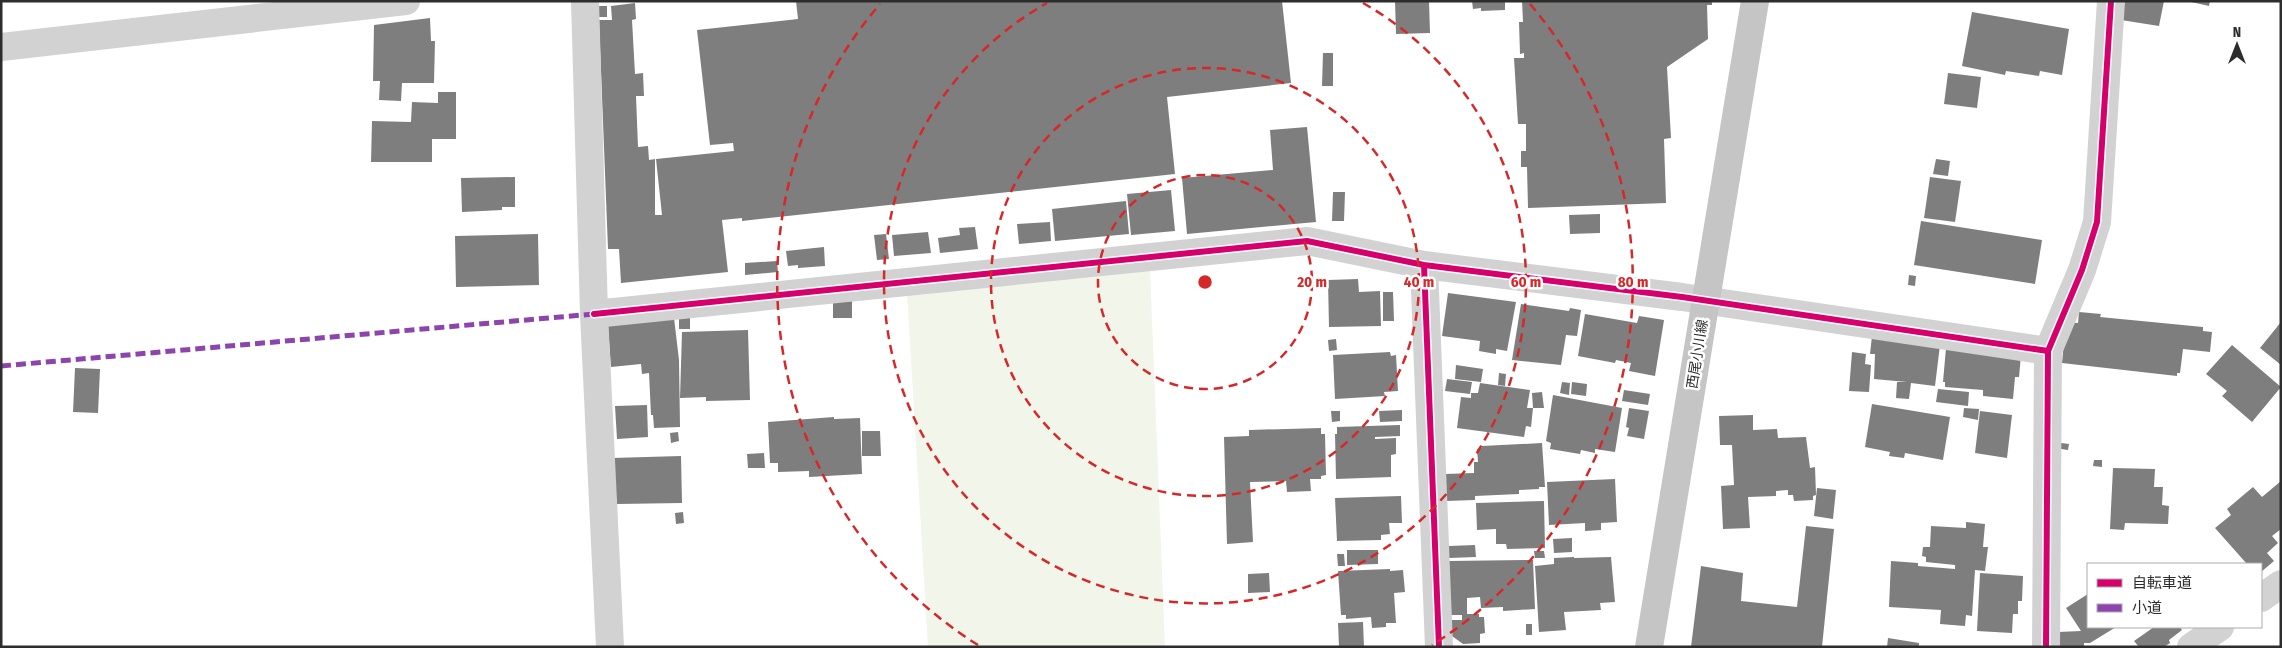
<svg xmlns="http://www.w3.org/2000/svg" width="2282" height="648" viewBox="0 0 2282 648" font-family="'Fira Sans Condensed','Noto Sans JP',sans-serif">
  <rect width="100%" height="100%" fill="#fff"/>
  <path fill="#f1f5ea" d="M1150,269L1165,647H928L907,292Z"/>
  <path fill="#7e7e7e" d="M796,1H1282L1291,83L1167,97L1175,174L742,221V218L722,220L728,272L621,283L619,249H608L599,20H612L611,6L635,3L636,19L632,20L635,74L643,73L644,96H636L638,147L648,146L649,160L655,159V215H662L656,159L734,151L733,143L710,145L697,30L798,19Z
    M1395,1H1429L1430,33L1396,34Z
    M1472,1H1505V10L1481,11V8L1473,9Z
    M1522,1H1712V5H1707L1708,39L1667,67L1671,138L1664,139L1666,203L1528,208L1527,167H1521V151H1526V124H1518L1514,58H1524V53L1520,54L1519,22H1523Z
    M2125,1H2164L2159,26L2121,20Z
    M2187,1H2210L2209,6Z
    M599,6H607V17H599Z
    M1972,12L2069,29L2062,75L2040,71L2039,76L2006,71L2005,75L1962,66Z
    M430,18L431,41H435L434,83H402L401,101L379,100L380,81H373L374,25Z
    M1323,53H1333V86H1322Z
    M1948,73L1981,77L1977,108L1944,104Z
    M438,92H456V139H432V162H371L372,121L411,122L412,102L438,103Z
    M1307,127L1316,222L1187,234L1182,178L1273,170L1270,130Z
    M1936,159L1950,161L1948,176L1933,174Z
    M515,177V207H502V210L462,212L461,178Z
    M1930,177L1961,181L1955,222L1924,218Z
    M1171,190L1175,231L1131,235L1127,194Z
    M1333,192H1345L1344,221H1332Z
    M1126,201L1129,234L1055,241L1052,209Z
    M1600,214V233L1570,234L1569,215Z
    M1921,221L2042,240L2035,284L1914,265Z
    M1050,222L1051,241L1019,244L1017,224Z
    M975,227L978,249L940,253L938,238L960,235L959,228Z
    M928,232L931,253L894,256L892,235Z
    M538,234L539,285L456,287L455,236Z
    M886,234L889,259L877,260L874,235Z
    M824,247L825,266L798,268V265L788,266L786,251Z
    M777,261L778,272L745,275V263Z
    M1909,275L1916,276L1915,286L1908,285Z
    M1358,279L1359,292L1380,291L1381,326L1329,327L1328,280Z
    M1383,292H1393L1394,321H1383Z
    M1448,293L1516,302L1507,351L1496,349V354L1479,351L1480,341L1442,336Z
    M833,299H852V318H833Z
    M1521,304L1569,311L1570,308L1581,310L1577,336L1566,335L1561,365L1512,360Z
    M2079,312L2101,314L2100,317L2203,327V331L2212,332L2210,352L2183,349L2180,373H2177V376L2062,363L2066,322L2078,323Z
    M1585,314L1637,323L1639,316L1664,320L1655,376L1629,371L1631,363L1616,360L1615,363L1578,356Z
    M690,315V329H679V316Z
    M674,318L679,360L680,427L654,428L653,415H651L649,373L642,374L641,364L611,367L608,326Z
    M2281,322V365L2260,348Z
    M748,330L750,400L706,401V397L680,398L682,332Z
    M1872,336L1940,345L1935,386L1911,383L1909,399L1896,398L1897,382H1907L1874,379L1875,354H1870Z
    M1336,339L1337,350L1329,351L1328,340Z
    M2232,345L2281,387L2252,422L2222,396L2227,391L2206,374Z
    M1946,348L2021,355L2019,377H2015L2013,399L1983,396V390L1945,387V382H1943Z
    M1390,352L1391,356L1396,355L1398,391L1384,392L1385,396L1335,399L1333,355Z
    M1852,352L1866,354L1865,364L1871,365L1869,392L1849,391Z
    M1456,365L1483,369L1481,382L1455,379Z
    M75,368L100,369L98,413L73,412Z
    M1499,373L1506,374L1505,386L1498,385Z
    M1447,379L1472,382L1470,394L1445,391Z
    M1562,382L1570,383L1569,395L1560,393Z
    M1572,382L1587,384L1586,396L1571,394Z
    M1480,383L1530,390L1527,408H1533L1532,393L1542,392L1544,408H1533L1531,427L1526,426L1524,437L1457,428L1461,397L1471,398V393H1478Z
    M1938,389L1969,392L1968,406L1936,402Z
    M1624,390L1650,394L1648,405L1622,401Z
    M1553,395L1622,408L1615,452L1595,449V453L1581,450L1580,454L1550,449L1551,443L1546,441Z
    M1872,404L1950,417L1943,460L1905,453L1904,458L1889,456L1890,452L1865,447Z
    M647,405L648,437L617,439L615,406Z
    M1629,408L1649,411L1644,439L1627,436L1629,428L1626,427Z
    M1964,408L1979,409L1978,420L1963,417Z
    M1402,410V421L1380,422L1379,411Z
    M1331,411H1340V421L1332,422Z
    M1980,411L2012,415L2007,458L1975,453Z
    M1753,415V430L1777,429L1778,438L1806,437L1810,468L1815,467L1816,495L1813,496V500L1794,501L1793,495H1788V490L1776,491V496L1748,497L1750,528L1723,529L1721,486L1734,485L1732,445H1720L1719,416Z
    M834,417V419L860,418L862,474L809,477V471L778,472V463H770L768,422Z
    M1400,425V436L1375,437V439L1396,438V454L1391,455V477L1336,479L1335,434H1337V427Z
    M1321,428V434H1325L1326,475L1321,476V479H1310L1311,491L1287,492L1286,481L1250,482L1253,542L1227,544L1224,437L1249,436V430Z
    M862,431H880L881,456H862Z
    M678,432L679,441L671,443L670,433Z
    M1542,443L1545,487H1539V489L1519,490V494L1475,496V500L1446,501L1445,474L1474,473V462H1478L1477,449L1482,448V446Z
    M2061,443L2069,444L2068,450L2061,449Z
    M764,453L765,468H748L747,454Z
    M681,456L682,503L617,504V499L612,500V458Z
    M2094,460H2102V467L2093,466Z
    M2113,468L2155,469L2154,487H2163L2162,505L2169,506L2168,524L2125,523L2124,530L2110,529Z
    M1615,479L1617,522L1601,523V530L1585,531V523L1549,525L1547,482Z
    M2281,481V529L2272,536L2278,543L2267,553L2274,561L2261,572V564H2247L2215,528L2231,515L2227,509L2253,487L2262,497Z
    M1817,488L1836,490L1833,519L1814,516Z
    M1401,496L1402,523H1389L1390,534L1381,535V540L1337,541L1335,498Z
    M1544,501L1545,548L1507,549L1506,544H1496V529L1477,530L1476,503Z
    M683,512L684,523L676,524L675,513Z
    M1966,522L1985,524L1983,547H1988L1985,571L1975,570L1972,616L1966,615L1965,626L1940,624L1941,610L1889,607L1891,561L1918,563V566L1955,569V565L1926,562V557L1922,556L1923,547H1930L1931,526L1966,528Z
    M1806,526L1834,529L1822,647H1691L1701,566L1743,573L1741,601L1797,607Z
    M1572,538V552L1554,553L1553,539Z
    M1475,545L1476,557L1449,558V546Z
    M1347,550H1378V564L1347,565Z
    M1534,551H1544L1545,558H1535Z
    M1337,554H1344L1345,566H1338Z
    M1574,557V558L1611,557L1615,602L1600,603L1601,610L1564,612L1566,630L1539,632L1535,566L1554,564V558Z
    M1533,560L1535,609L1503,611V607L1481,608L1480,597L1467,598V614H1479V617H1484L1485,633L1480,634V643L1463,644L1452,636L1451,620H1462V615H1450L1448,561Z
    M1390,569V571L1403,570L1405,592L1394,593L1396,623H1386V627L1372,628L1371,617L1346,619V615H1341L1338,571Z
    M1269,573L1270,592L1248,593V574Z
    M1980,573L2023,576L2022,601H2018V614H2013L2012,633L1977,631Z
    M2088,594V627H2116L2090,643H2084V647H2058V632L2081,631L2066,608Z
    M1363,622L1364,647H1339L1338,623Z
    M1526,624H1532V635H1526Z
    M2154,627L2161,628L2180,627L2182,630L2169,640L2170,643L2164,647H2139L2134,641Z
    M1888,638L1919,643V647H1887Z"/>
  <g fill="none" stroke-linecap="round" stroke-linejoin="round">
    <path stroke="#d2d2d2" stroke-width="28" d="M585,1L594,314L610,647
      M1,47L406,1
      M594,314L1307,241L1424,265
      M2261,598L2281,584
      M1439,647L1424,265L1682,297L2048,351
      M2046,647L2048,351L2082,270L2097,222L2111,1
      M2191,647L2220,627"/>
    <path stroke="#c5c5c5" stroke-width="28" d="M1649,647L1755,1"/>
    <path stroke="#8e44ad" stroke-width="5" stroke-dasharray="10 5" stroke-linecap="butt" d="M1,366L594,314"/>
    <defs>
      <path id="cycleway" d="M594,314L1307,241L1424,265
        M1439,647L1424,265L1682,297L2048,351
        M2046,647L2048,351L2082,270L2097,222L2111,1"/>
    </defs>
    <use href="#cycleway" stroke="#fff" stroke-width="9"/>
    <use href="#cycleway" stroke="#d6006c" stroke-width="6"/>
  </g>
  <g fill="none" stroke="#d62828" stroke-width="2.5" stroke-dasharray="9 6">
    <circle cx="1205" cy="282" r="107"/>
    <circle cx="1205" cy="282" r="214"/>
    <path d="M1363 3A321 321 0 1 1 1047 3"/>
    <path d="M978 645A428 428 0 0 1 880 4M1530 4A428 428 0 0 1 1432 645"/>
  </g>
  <g text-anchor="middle" stroke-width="5" stroke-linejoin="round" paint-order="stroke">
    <g font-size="14" fill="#2d2d2d" stroke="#fff">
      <text transform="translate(1697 354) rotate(-81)" y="5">西尾小川線</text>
    </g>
  </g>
  <circle cx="1205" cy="282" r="8" fill="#d62828" stroke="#fff" stroke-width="2.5"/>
  <g font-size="15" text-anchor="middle" font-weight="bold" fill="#d62828" stroke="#fff" stroke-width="5" stroke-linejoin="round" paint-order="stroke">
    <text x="1312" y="287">20 m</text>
    <text x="1419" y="287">40 m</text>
    <text x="1526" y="287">60 m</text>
    <text x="1633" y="287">80 m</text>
  </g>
  <rect width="2282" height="648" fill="none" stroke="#2d2d2d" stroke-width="5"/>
  <rect x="2087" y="563" width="175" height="65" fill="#ffffff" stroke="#ababab"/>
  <rect x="2097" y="579" width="25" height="8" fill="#d6006c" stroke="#ababab"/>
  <text x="2132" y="588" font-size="15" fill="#2d2d2d">自転車道</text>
  <rect x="2097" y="604" width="25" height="8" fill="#8e44ad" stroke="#ababab"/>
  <text x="2132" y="613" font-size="15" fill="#2d2d2d">小道</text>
  <g transform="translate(2237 45)" stroke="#ffffff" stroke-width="4" paint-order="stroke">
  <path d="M0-4L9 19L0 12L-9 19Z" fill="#2d2d2d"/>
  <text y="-8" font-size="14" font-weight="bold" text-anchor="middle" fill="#2d2d2d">N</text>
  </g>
</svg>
